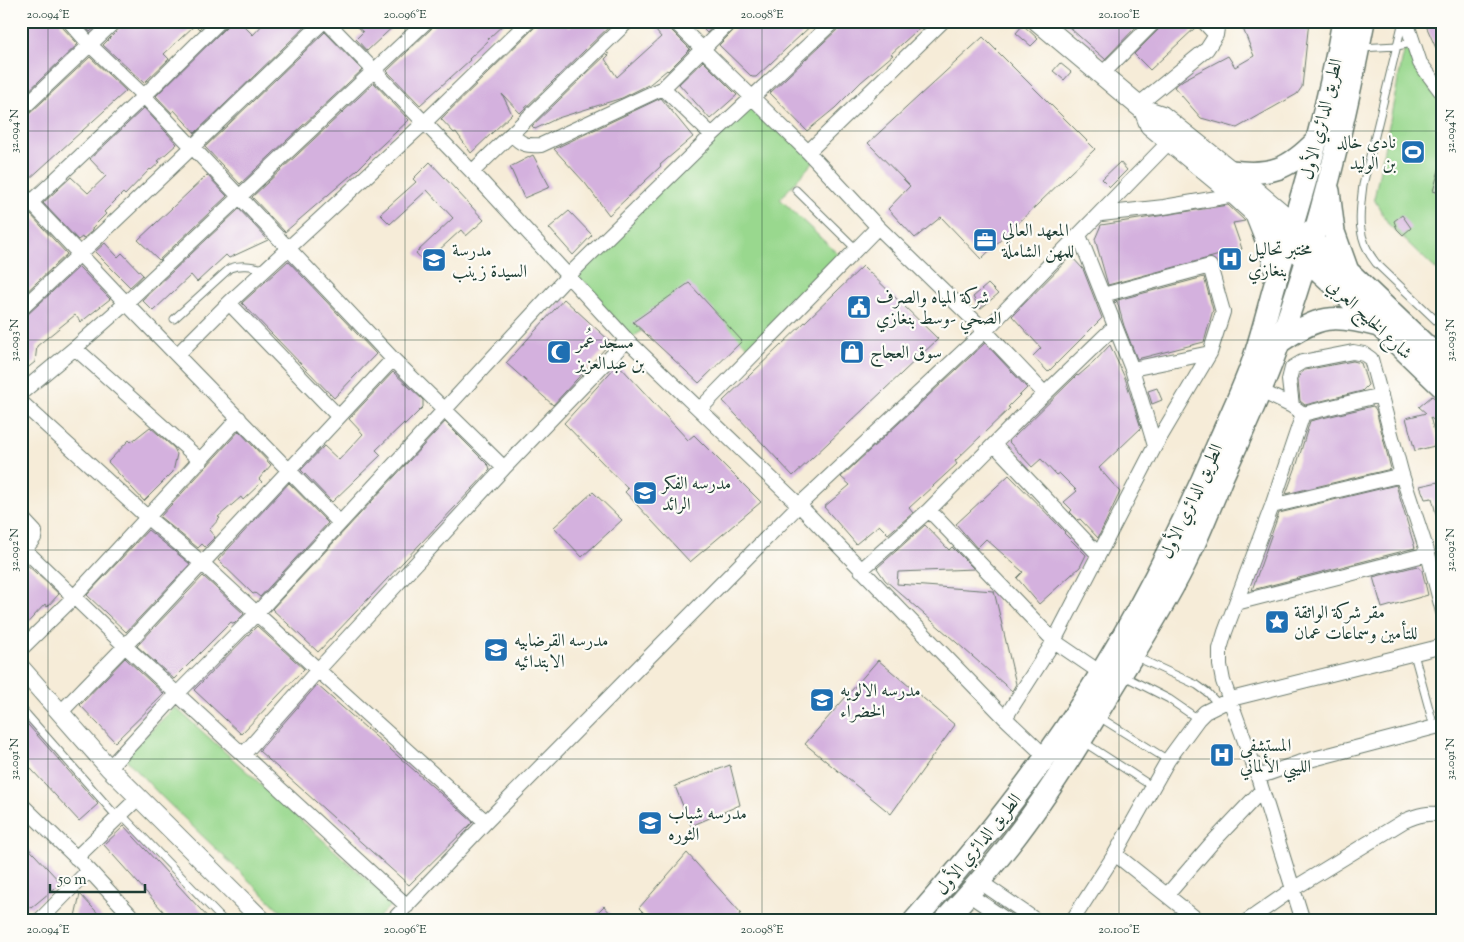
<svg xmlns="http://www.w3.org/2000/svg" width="1464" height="942" viewBox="0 0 1464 942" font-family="'Sorts Mill Goudy',Amiri,serif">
  <rect width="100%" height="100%" fill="#fdfcf7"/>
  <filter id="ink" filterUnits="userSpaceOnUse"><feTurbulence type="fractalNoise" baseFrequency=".02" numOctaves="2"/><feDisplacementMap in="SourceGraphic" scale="10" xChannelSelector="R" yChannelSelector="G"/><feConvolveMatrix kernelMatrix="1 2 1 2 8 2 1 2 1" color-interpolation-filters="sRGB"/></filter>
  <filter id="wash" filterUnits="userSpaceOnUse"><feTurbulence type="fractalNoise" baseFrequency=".0096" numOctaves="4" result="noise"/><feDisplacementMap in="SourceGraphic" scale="20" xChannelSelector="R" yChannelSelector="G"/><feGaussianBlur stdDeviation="1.12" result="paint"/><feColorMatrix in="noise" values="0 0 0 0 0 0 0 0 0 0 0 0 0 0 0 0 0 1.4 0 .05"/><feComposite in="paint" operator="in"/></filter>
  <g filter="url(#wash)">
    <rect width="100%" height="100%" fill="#f6ecd8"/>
    <path fill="#99d88e" stroke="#5c8a61" d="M1405,46L1440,104L1443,105V276L1389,225L1374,199Z
      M752,99L815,160L780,199L843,259L754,352L687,294L630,340L569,276Z
      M175,707L393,903L375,921H291L161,796L124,757Z"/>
    <g id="blocks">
      <path fill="#d4b1de" d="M21,21H60L62,27L78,44L21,98Z
        M81,21H102L90,32Z
        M124,21H207L199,29L195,25L164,54L169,59L144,83L103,45L121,27Z
        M229,21H239L253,35L266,21H311L195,133L174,110L172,113L156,96L226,27Z
        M350,21H399L367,51L356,39L363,32Z
        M436,21H507L488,39L489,40L469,59L470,60L420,105L387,71L433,27Z
        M538,21H563L569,28L576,21H615L520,113L502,94L512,114L471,153L456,132L454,133L441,119L535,27Z
        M653,21H665L668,27L690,49L668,71L667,70L650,84L622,98L558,118L535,129L532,126L608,53L609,55L605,59L617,77L661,37L656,31L658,29Z
        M695,21H718L707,33Z
        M740,21H816L756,77H752L719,45L737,27Z
        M843,21H927L891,54L893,55L861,82L835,108L807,131L770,93L840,27Z
        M1062,21H1142L1105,59Z
        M1164,21H1192L1196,27L1150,70L1134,54L1161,27Z
        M1240,21H1309L1302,87L1297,94L1237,128L1201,118L1174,87L1183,80L1228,56L1235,67L1254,56Z
        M1426,21H1443V64L1427,28Z
        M1023,25L1038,39L1031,46L1016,33Z
        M325,32L362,70L240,184L205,147Z
        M983,37L1095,149L981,259L941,217L915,238L888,209L910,186L868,143Z
        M90,57L126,91L27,181L21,175V119L27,116Z
        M703,61L737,95L710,119L679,84Z
        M1060,63L1071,72L1064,80L1053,71Z
        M374,83L409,120L370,156V157L357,170L285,232L252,197Z
        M661,98L693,137L660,165L661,166L609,215L585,183L554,149Z
        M144,108L177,144L158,161L160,162L151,170L150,169L125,195L123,193L104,212L106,214L92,228L93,230L83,239L82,237L78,240L43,203L71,177L88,193L106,176L90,159Z
        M533,155L550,187L524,198L510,167Z
        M430,162L484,220L466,236L461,230L425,263L416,253L453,218L427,190L390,224L380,214L416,182L413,179Z
        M1120,162L1127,170L1110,187L1102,179Z
        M1441,163H1443V194L1433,191Z
        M207,175L227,196L159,260L138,240Z
        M1228,205L1245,221L1233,223L1242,249L1108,285L1095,239L1101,225Z
        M239,209L268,240L229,258L226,255L197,282L191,275L153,311L142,300Z
        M569,211L592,235L573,255L549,228Z
        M31,215L67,254L21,297V221Z
        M1402,215L1411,228L1403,235L1397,229L1394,221Z
        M105,243L118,257L122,253L143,275L130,287L95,252Z
        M1071,256L1083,269L1102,318L1048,372L1033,356L1041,348L1012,316Z
        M288,261L376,354L334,398L242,303Z
        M863,266L938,339L793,476L723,401Z
        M79,267L110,299L81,322L75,315L37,346L35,362L25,370L21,365V318L27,315Z
        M1204,277L1213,310L1204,342L1137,359L1124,326L1117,301L1115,303L1114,301Z
        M689,283L742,341L699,383L633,322Z
        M988,284L998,294L980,309L973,297Z
        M564,299L611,342L553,405L506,363Z
        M985,343L1027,388L1008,407L1010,408L955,461L957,464L909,508L913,513L888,534L879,525L856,544L824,507L850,485L841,477Z
        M1110,345L1125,378L1141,428L1099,468L1120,492L1098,538L1080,519L1078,520L1070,512L1072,510L1064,502L1077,491L1059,473L1056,475L1041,459L1032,467L1009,442L1077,375L1078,376L1094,362Z
        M1353,361L1361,363L1368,385L1362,391L1305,405L1300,401L1298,381L1300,374L1305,370Z
        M618,364L688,440L694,435L761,502L690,562L625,492L628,489L564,423Z
        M393,372L423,400V407L405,425L404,423L376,450L381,455L332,502L301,470L324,446L339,460L363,434L349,419Z
        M1157,388L1162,400L1152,404L1148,391Z
        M1432,396L1443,405V429L1430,417L1438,445L1415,451L1406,418L1426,413L1419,407Z
        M1373,406L1376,410L1391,469L1286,494L1297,464L1310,421Z
        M445,422L489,466L490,470L318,652L272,609Z
        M150,427L174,448L177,454L173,472L144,501L108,462L129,440L131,442Z
        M239,431L271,465L259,479L262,482L243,500L241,497L218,517L220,518L209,530L215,537L205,547L202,544L198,548L160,517Z
        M1009,475L1065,532L1064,533L1086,555L1080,567L1039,604L1017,578L1023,572L986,539L977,548L956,524Z
        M1443,481V525L1439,526L1432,498L1425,499L1420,486Z
        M289,483L328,523L260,597L255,593L253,594L218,560Z
        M1396,485L1415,548L1252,590L1279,513Z
        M593,492L622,520L582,557L554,527Z
        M925,525L949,550L952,547L974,569L898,572L897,584L994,591L1016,684L1012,691L885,580L877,568Z
        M148,530L190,564L126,632L87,595Z
        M25,563L59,594L47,607L45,604L21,630V564Z
        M1417,566L1422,570L1428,595L1382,608L1373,577Z
        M203,576L244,614L234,624L231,622L174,679L137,646Z
        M257,626L304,669L241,734L194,690Z
        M125,658L164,694L115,742L80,705Z
        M878,660L955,725L891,814L805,744Z
        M317,685L473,822L409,885L259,751Z
        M21,717L98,804L79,821L21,758Z
        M730,765L740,805L691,826L675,786Z
        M124,826L211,921H172L104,845Z
        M21,840L61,883L31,908L28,906L21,913Z
        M687,853L741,913L734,921H652L639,908Z
        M80,894L105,921H74Z
        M604,906L617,921H589Z"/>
    </g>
  </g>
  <g filter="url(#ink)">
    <use href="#blocks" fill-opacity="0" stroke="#6a7a6d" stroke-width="1"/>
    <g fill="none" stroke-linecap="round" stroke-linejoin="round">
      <defs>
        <path id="service" d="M1403,21L1363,185C1359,216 1356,238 1376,263L1443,327
          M1360,48L1397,46L1412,43
          M796,190L856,249
          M174,319L230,268C241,264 252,266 264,269
          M1414,654L1434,727
          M1134,656L1197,685L1208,693L1219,705
          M1124,676L1169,699L1198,719
          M21,708L118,818
          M1099,717L1168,760
          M1082,741L1153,787
          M121,814L224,921"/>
        <path id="minor" d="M69,21L90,45L144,96L393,359L504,468L627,340
          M326,21L479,179L627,340L799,505L1005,718L1046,757
          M674,21L808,152L878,227L985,331L1045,394
          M1203,21L1216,35
          M1406,21L1420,63L1443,94
          M1101,75L1155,21
          M663,88L712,135
          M1138,105L1207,49L1216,35L1218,21
          M21,110L115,21
          M512,134C521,145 527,146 541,145L663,88L731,21
          M808,152L943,21
          M472,172L628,21
          M21,192L126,303L340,523
          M21,212L144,96L220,21
          M1101,214L1164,207L1235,195
          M1079,235L1132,369L1155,446
          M229,303L338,416
          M21,309C124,214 223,117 324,21
          M75,348L126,303L427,21
          M177,355L229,303L424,123L529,21
          M1132,369L1210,353
          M1261,391L1292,406L1303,414L1272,506L1225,632L1220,649V665L1223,681L1258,777L1303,921
          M21,393L75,348L201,461
          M21,402L148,518L202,563L318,670L486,822
          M1292,406L1289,380L1292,368L1302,362L1353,352L1364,354L1371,359L1402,475L1428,554L1443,612
          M700,409L878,227
          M1303,414L1381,395
          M994,444L1098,554
          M1272,506L1402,475
          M929,510L1054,641L1101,673
          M21,517L35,532L34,538L21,555
          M25,550L125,646L407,906
          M861,570L929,510L1022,416L1115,326
          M1236,603L1428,554
          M21,649L74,597L239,418
          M60,713L125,646L393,359
          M1005,718L1054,641L1155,446L1210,353L1223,312L1210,266L1103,295
          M243,755L318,670L504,468
          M109,768L177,694L257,613L568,276L712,135L834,21
          M1258,777L1298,763L1443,725
          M21,804L89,870L136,921
          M1115,854L1199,921
          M76,858L138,798
          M979,881L1037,921
          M968,894L1008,921
          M1167,895L1211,844L1262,790
          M39,921L89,870
          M392,921L486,822L799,505L985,331L1169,142
          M1072,921L1115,854L1168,760L1198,719L1205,712L1231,699L1443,646
          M1247,921L1293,889L1404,821C1418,815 1428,812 1443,815"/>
        <path id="tertiary" d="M21,668L109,768L263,921"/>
        <path id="secondary" d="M1038,21L1138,105L1144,110L1162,116L1231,171L1294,224
          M1144,110L1150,125L1235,195L1288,243"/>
        <path id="primary" d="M1231,171C1271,176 1289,169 1316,141
          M1329,191L1334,232L1348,271
          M1256,214L1271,252L1277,277
          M1303,233L1348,271L1443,362
          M1298,252L1379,326L1443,388
          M1280,342C1319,316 1332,313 1378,326
          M914,921C960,868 1004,815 1044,759C1116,659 1172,551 1220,439C1230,416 1241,393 1250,369C1261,339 1268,307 1277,277C1303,193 1328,108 1343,21
          M944,921C967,896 989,871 1010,844C1042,803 1070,759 1097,714C1126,665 1158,618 1184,566C1198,538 1210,508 1222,478C1242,434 1263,389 1279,343C1317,239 1343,130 1364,21"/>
      </defs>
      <use href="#service" stroke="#6a7a6d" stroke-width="9"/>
      <use href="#minor" stroke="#6a7a6d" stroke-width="16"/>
      <use href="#tertiary" stroke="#6a7a6d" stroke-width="20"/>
      <use href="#secondary" stroke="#6a7a6d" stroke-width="22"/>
      <use href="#primary" stroke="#6a7a6d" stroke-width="24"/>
      <use href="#service" stroke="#fff" stroke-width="7"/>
      <use href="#minor" stroke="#fff" stroke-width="14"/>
      <use href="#tertiary" stroke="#fff" stroke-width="18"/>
      <use href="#secondary" stroke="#fff" stroke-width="20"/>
      <use href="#primary" stroke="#fff" stroke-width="21"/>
    </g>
  </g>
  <path fill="none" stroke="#1f3d34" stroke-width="1" stroke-opacity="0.45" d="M48,21V921M405,21V921M762,21V921M1119,21V921M21,131H1443M21,340H1443M21,550H1443M21,759H1443"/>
  <defs>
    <symbol id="stadium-square" viewBox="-11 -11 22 22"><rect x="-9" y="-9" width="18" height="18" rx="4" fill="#1f6fb2" stroke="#fdfcf7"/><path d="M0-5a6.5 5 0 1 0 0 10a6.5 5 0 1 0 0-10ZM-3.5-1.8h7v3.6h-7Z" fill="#fff"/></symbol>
    <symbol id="office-square" viewBox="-11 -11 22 22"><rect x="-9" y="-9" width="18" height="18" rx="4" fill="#1f6fb2" stroke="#fdfcf7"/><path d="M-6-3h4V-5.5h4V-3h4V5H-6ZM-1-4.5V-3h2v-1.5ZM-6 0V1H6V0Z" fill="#fff"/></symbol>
    <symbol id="hospital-square" viewBox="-11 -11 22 22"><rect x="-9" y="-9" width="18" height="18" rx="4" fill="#1f6fb2" stroke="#fdfcf7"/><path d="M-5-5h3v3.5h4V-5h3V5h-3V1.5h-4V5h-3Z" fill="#fff"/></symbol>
    <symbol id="school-square" viewBox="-11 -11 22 22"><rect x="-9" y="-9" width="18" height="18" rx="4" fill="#1f6fb2" stroke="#fdfcf7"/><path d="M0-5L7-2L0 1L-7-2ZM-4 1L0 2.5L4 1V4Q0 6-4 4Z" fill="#fff"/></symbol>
    <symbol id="civic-square" viewBox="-11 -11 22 22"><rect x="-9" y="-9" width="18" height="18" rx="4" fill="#1f6fb2" stroke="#fdfcf7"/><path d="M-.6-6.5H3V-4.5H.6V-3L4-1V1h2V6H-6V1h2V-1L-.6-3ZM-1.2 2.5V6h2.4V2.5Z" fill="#fff"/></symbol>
    <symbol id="mosque-square" viewBox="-11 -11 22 22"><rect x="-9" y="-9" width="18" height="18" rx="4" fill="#1f6fb2" stroke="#fdfcf7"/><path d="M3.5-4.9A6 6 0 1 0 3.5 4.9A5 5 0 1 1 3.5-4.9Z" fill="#fff"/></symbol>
    <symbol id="shop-square" viewBox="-11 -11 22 22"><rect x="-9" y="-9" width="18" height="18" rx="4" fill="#1f6fb2" stroke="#fdfcf7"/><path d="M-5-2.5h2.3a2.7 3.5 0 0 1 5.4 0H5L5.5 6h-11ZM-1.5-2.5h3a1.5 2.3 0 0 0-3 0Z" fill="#fff"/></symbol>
    <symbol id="sight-square" viewBox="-11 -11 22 22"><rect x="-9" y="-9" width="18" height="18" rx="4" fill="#1f6fb2" stroke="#fdfcf7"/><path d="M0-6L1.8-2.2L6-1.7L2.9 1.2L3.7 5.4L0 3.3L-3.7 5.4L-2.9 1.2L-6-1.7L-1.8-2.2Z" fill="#fff"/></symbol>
  </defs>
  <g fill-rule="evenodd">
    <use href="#stadium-square" x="1399" y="138" width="28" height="28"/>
    <use href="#office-square" x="971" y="226" width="28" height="28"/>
    <use href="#hospital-square" x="1216" y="245" width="28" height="28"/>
    <use href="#school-square" x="420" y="246" width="28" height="28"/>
    <use href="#civic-square" x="845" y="293" width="28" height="28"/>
    <use href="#mosque-square" x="545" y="338" width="28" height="28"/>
    <use href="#shop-square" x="838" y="338" width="28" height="28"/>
    <use href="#school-square" x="631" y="479" width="28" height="28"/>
    <use href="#sight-square" x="1263" y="608" width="28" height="28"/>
    <use href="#school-square" x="482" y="636" width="28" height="28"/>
    <use href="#school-square" x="808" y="686" width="28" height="28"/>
    <use href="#hospital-square" x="1208" y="741" width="28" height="28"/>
    <use href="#school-square" x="636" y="809" width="28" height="28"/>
  </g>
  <g text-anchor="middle" stroke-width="4.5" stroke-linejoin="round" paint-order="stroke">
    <g font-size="18" fill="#1f3d34" stroke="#fdfcf7">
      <text transform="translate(1321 119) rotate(-76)" y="6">الطريق الدائري الأول</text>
      <text transform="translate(1370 319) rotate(43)" y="6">شارع الخليج العربي</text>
      <text transform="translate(1191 501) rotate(-65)" y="6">الطريق الدائري الأول</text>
      <text transform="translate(978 844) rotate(-51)" y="6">الطريق الدائري الأول</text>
    </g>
    <g font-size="18" fill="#1f3d34" stroke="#fdfcf7" text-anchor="start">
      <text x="1396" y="148" text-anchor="end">نادي خالد<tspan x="1396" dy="21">بن الوليد</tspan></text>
      <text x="1002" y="236">المعهد العالي<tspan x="1002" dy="21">للمهن الشاملة</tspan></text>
      <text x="1248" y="255">مختبر تحاليل<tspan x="1248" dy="21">بنغازي</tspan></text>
      <text x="452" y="256">مدرسة<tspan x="452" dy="21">السيدة زينب</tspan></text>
      <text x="876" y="303">شركة المياه والصرف<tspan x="876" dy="21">الصحي -وسط بنغازي</tspan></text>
      <text x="576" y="348">مسجد عُمر<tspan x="576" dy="21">بن عبدالعزيز</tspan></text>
      <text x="870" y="358">سوق العجاج</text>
      <text x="662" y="489">مدرسه الفكر<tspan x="662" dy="21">الرائد</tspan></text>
      <text x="1294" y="618">مقر شركة الواثقة<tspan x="1294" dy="21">للتأمين وسماعات عمان</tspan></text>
      <text x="514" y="646">مدرسه القرضابيه<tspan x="514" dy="21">الابتدائيه</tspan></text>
      <text x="840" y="696">مدرسه الالويه<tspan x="840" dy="21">الخضراء</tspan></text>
      <text x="1240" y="751">المستشفى<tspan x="1240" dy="21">الليبي الألماني</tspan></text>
      <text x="668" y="819">مدرسه شباب<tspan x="668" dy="21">الثوره</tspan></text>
    </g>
  </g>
  <rect width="1464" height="942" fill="none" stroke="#fdfcf7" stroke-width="55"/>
  <path d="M50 884v8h95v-8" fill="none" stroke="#1f3d34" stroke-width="2.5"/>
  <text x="58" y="884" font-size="15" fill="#1f3d34" stroke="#fdfcf7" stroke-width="4" paint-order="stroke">50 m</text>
  <rect x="28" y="28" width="1408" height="886" fill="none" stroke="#1f3d34" stroke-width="2"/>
  <g font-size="12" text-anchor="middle" fill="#1f3d34">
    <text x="48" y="18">20.094°E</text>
    <text x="405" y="18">20.096°E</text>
    <text x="762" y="18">20.098°E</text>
    <text x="1119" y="18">20.100°E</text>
    <text transform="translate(14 131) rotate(-90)" y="4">32.094°N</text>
    <text transform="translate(1450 131) rotate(-90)" y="4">32.094°N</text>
    <text transform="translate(14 340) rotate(-90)" y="4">32.093°N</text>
    <text transform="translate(1450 340) rotate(-90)" y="4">32.093°N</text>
    <text transform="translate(14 550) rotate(-90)" y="4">32.092°N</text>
    <text transform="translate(1450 550) rotate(-90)" y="4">32.092°N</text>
    <text transform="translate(14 759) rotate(-90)" y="4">32.091°N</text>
    <text transform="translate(1450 759) rotate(-90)" y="4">32.091°N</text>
    <text x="48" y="933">20.094°E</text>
    <text x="405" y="933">20.096°E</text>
    <text x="762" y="933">20.098°E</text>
    <text x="1119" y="933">20.100°E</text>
  </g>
</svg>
